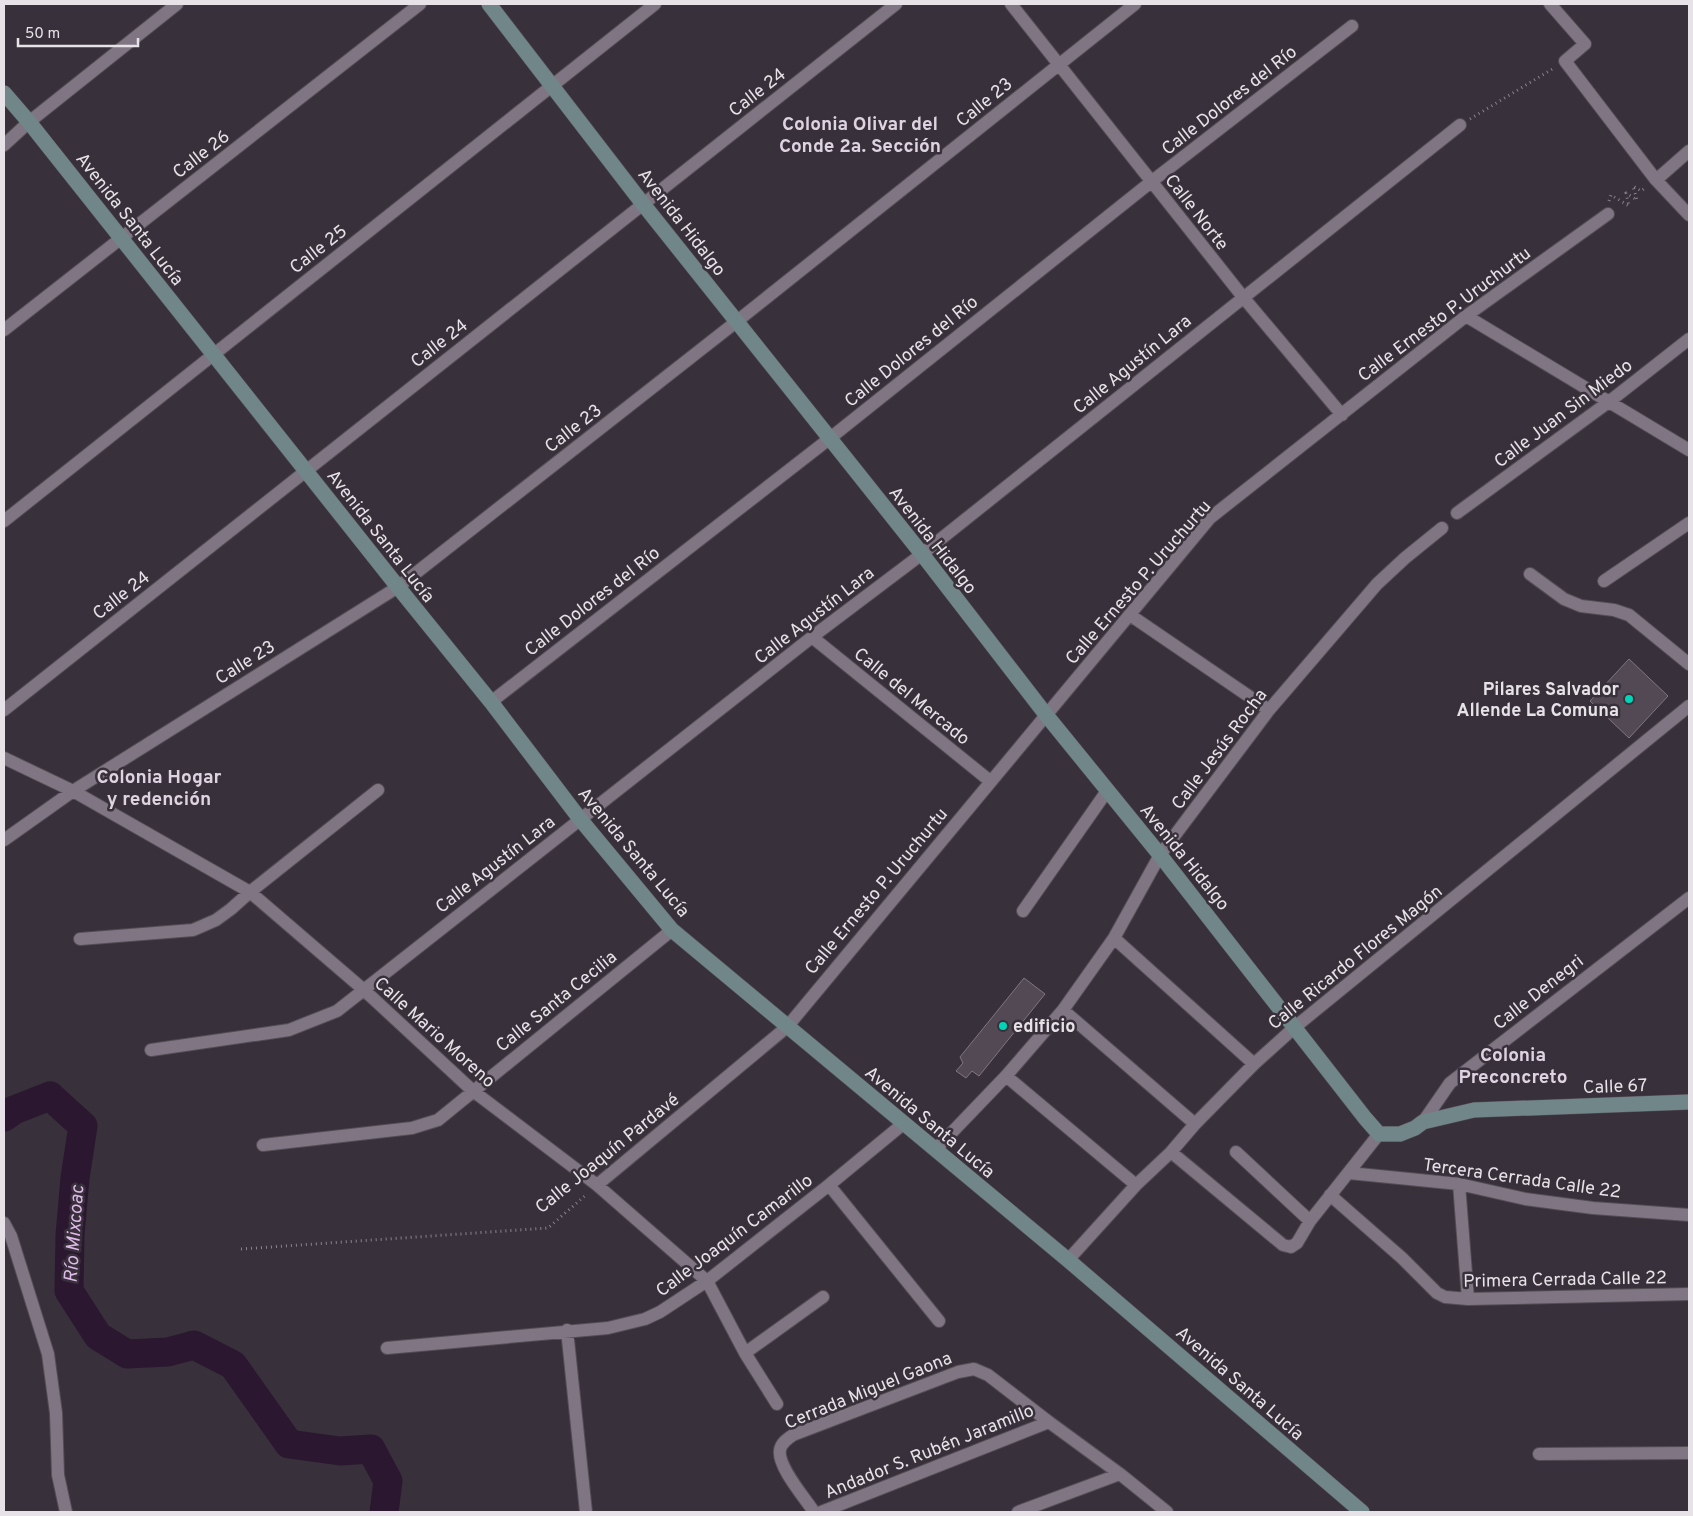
<svg xmlns="http://www.w3.org/2000/svg" width="1693" height="1516" viewBox="0 0 1693 1516" font-family="Overpass,sans-serif">
  <rect width="100%" height="100%" fill="#38303a"/>
  <g fill="none" stroke-linecap="round" stroke-linejoin="round">
    <path stroke="#2b1830" stroke-width="29" d="M4,1117L14,1110L50,1096L83,1126L75,1178L70,1235L69,1291L98,1336L127,1354L168,1352L194,1345L233,1365L289,1444L340,1451L371,1449L388,1481L384,1512"/>
  </g>
  <path fill="#524954" stroke="#807682" d="M1629,659L1668,696L1629,738L1590,701Z
    M1024,978L1045,994L979,1076L972,1071L966,1078L956,1071L963,1063L960,1057Z"/>
  <g fill="none" stroke-linecap="round" stroke-linejoin="round">
    <defs>
      <path id="street" d="M1011,4L1243,297L1342,415
        M1550,4L1585,44L1565,61L1656,180L1689,215
        M4,145L29,122L177,4
        M1656,180L1689,151
        M1466,316L1689,450
        M4,330L420,4
        M1457,513L1610,401L1689,339
        M4,521L655,4
        M1530,574L1564,599L1581,606L1614,610L1629,615L1689,664
        M1604,581L1689,523
        M1130,615L1269,710
        M812,637L990,781
        M491,702L829,439L1151,182L1352,26
        M4,710L896,4
        M4,758L73,791L250,892L364,990L473,1091L597,1185L707,1281L745,1353L777,1404
        M4,840L73,791L398,587L736,322L1135,4
        M1023,911L1107,791
        M1114,938L1254,1064
        M80,939L193,930L216,920L231,909L250,892L378,790
        M1063,1010L1195,1124
        M151,1050L289,1030L337,1011L812,637L922,554L1460,125
        M1006,1076L1136,1185
        M1423,1122L1450,1083L1689,898
        M263,1145L412,1128L438,1120L672,930
        M935,1150L1006,1076L1063,1010L1114,938L1160,855L1269,710L1377,584L1405,558L1442,528
        M1171,1152L1283,1245L1291,1247L1297,1243L1310,1221L1379,1134
        M1236,1152L1310,1221
        M1349,1173L1459,1184L1525,1199L1593,1208L1689,1215
        M1459,1184L1468,1299
        M597,1185L787,1027L1210,518L1466,316L1608,214
        M829,1185L939,1321
        M1330,1195L1402,1258L1437,1293L1445,1297L1468,1299L1689,1294
        M4,1223L11,1236L48,1354L56,1413L58,1475L66,1512
        M1068,1260L1136,1185L1171,1152L1195,1124L1254,1064L1295,1027L1689,706
        M567,1330L586,1512
        M387,1348L608,1328L645,1319L660,1312L707,1281L829,1185L903,1124
        M745,1353L823,1297
        M1539,1454L1689,1453
        M814,1512C805,1498 777,1466 780,1450C781,1443 787,1439 793,1435L958,1372L974,1369L988,1375L1049,1422L1120,1474L1167,1512
        M821,1512L1049,1422
        M1018,1512L1120,1474"/>
      <path id="secondary" d="M489,4L643,204L922,554L1047,716L1160,855L1365,1118L1379,1134H1400L1415,1128L1423,1122L1474,1110L1689,1102
        M4,93L29,122L398,587L491,702L580,819L672,930L1068,1260L1362,1512"/>
    </defs>
    <use href="#street" stroke="#534d55" stroke-width="14"/>
    <use href="#secondary" stroke="#534d55" stroke-width="16"/>
    <path stroke="#8b848c" stroke-width="3" stroke-dasharray="1 4" stroke-linecap="butt" d="M1470,119L1554,68
      M1609,201L1611,195L1629,206L1626,193L1637,200L1633,186L1641,191L1645,188
      M241,1249L548,1228L587,1194"/>
    <use href="#street" stroke="#807683" stroke-width="12"/>
    <use href="#secondary" stroke="#708689" stroke-width="15"/>
  </g>
  <g fill="#00d5b7" stroke="#38303a" stroke-width="2">
    <circle cx="1629" cy="699" r="5"/>
    <circle cx="1003" cy="1026" r="5"/>
  </g>
  <g text-anchor="middle" stroke-width="5" stroke-linejoin="round" paint-order="stroke">
    <g font-size="18" fill="#e7e2e8" stroke="#38303a">
      <text transform="translate(757 92) rotate(-38)" y="6">Calle 24</text>
      <text transform="translate(1229 100) rotate(-38)" y="6">Calle Dolores del Río</text>
      <text transform="translate(984 102) rotate(-39)" y="6">Calle 23</text>
      <text transform="translate(201 154) rotate(-38)" y="6">Calle 26</text>
      <text transform="translate(1197 212) rotate(52)" y="6">Calle Norte</text>
      <text transform="translate(130 219) rotate(52)" y="6">Avenida Santa Lucía</text>
      <text transform="translate(682 222) rotate(52)" y="6">Avenida Hidalgo</text>
      <text transform="translate(318 249) rotate(-38)" y="6">Calle 25</text>
      <text transform="translate(1444 314) rotate(-37)" y="6">Calle Ernesto P. Uruchurtu</text>
      <text transform="translate(439 343) rotate(-38)" y="6">Calle 24</text>
      <text transform="translate(911 351) rotate(-39)" y="6">Calle Dolores del Río</text>
      <text transform="translate(1132 364) rotate(-39)" y="6">Calle Agustín Lara</text>
      <text transform="translate(1563 413) rotate(-37)" y="6">Calle Juan Sin Miedo</text>
      <text transform="translate(573 428) rotate(-38)" y="6">Calle 23</text>
      <text transform="translate(381 536) rotate(52)" y="6">Avenida Santa Lucía</text>
      <text transform="translate(933 540) rotate(52)" y="6">Avenida Hidalgo</text>
      <text transform="translate(1138 582) rotate(-49)" y="6">Calle Ernesto P. Uruchurtu</text>
      <text transform="translate(121 595) rotate(-38)" y="6">Calle 24</text>
      <text transform="translate(592 601) rotate(-38)" y="6">Calle Dolores del Río</text>
      <text transform="translate(814 615) rotate(-38)" y="6">Calle Agustín Lara</text>
      <text transform="translate(245 662) rotate(-32)" y="6">Calle 23</text>
      <text transform="translate(912 696) rotate(39)" y="6">Calle del Mercado</text>
      <text transform="translate(1219 749) rotate(-53)" y="6">Calle Jesús Rocha</text>
      <text transform="translate(634 852) rotate(50)" y="6">Avenida Santa Lucía</text>
      <text transform="translate(1185 857) rotate(51)" y="6">Avenida Hidalgo</text>
      <text transform="translate(495 864) rotate(-38)" y="6">Calle Agustín Lara</text>
      <text transform="translate(876 891) rotate(-50)" y="6">Calle Ernesto P. Uruchurtu</text>
      <text transform="translate(1355 957) rotate(-39)" y="6">Calle Ricardo Flores Magón</text>
      <text transform="translate(1538 992) rotate(-38)" y="6">Calle Denegri</text>
      <text transform="translate(556 1001) rotate(-39)" y="6">Calle Santa Cecilia</text>
      <text transform="translate(435 1032) rotate(42)" y="6">Calle Mario Moreno</text>
      <text transform="translate(1615 1086) rotate(-2)" y="6">Calle 67</text>
      <text transform="translate(930 1122) rotate(40)" y="6">Avenida Santa Lucía</text>
      <text transform="translate(607 1153) rotate(-39)" y="6">Calle Joaquín Pardavé</text>
      <text transform="translate(1522 1178) rotate(8)" y="6">Tercera Cerrada Calle 22</text>
      <text transform="translate(734 1235) rotate(-37)" y="6">Calle Joaquín Camarillo</text>
      <text transform="translate(1565 1279) rotate(-1)" y="6">Primera Cerrada Calle 22</text>
      <text transform="translate(1240 1383) rotate(41)" y="6">Avenida Santa Lucía</text>
      <text transform="translate(868 1390) rotate(-22)" y="6">Cerrada Miguel Gaona</text>
      <text transform="translate(929 1451) rotate(-22)" y="6">Andador S. Rubén Jaramillo</text>
    </g>
    <g font-size="18" font-weight="bold" fill="#e7e2e8" stroke="#38303a" text-anchor="end">
      <text x="1619" y="695">Pilares Salvador<tspan x="1619" dy="21">Allende La Comuna</tspan></text>
      <text x="1013" y="1032" text-anchor="start">edificio</text>
    </g>
    <g font-size="19" font-weight="bold" fill="#ded3e1" stroke="#38303a">
      <text x="860" y="130">Colonia Olivar del<tspan x="860" dy="22">Conde 2a. Sección</tspan></text>
      <text x="159" y="783">Colonia Hogar<tspan x="159" dy="22">y redención</tspan></text>
      <text x="1513" y="1061">Colonia<tspan x="1513" dy="22">Preconcreto</tspan></text>
    </g>
    <g font-size="19" font-style="italic" fill="#e0b9eb" stroke="#38303a">
      <text transform="translate(73 1234) rotate(-86)" y="7">Río Mixcoac</text>
    </g>
  </g>
  <rect width="1693" height="1516" fill="none" stroke="#e7e2e8" stroke-width="10"/>
  <path d="M18 38v8h120v-8" fill="none" stroke="#e7e2e8" stroke-width="2.5"/>
  <text x="25" y="38" font-size="15" fill="#e7e2e8" stroke="#38303a" stroke-width="4" paint-order="stroke">50 m</text>
</svg>
